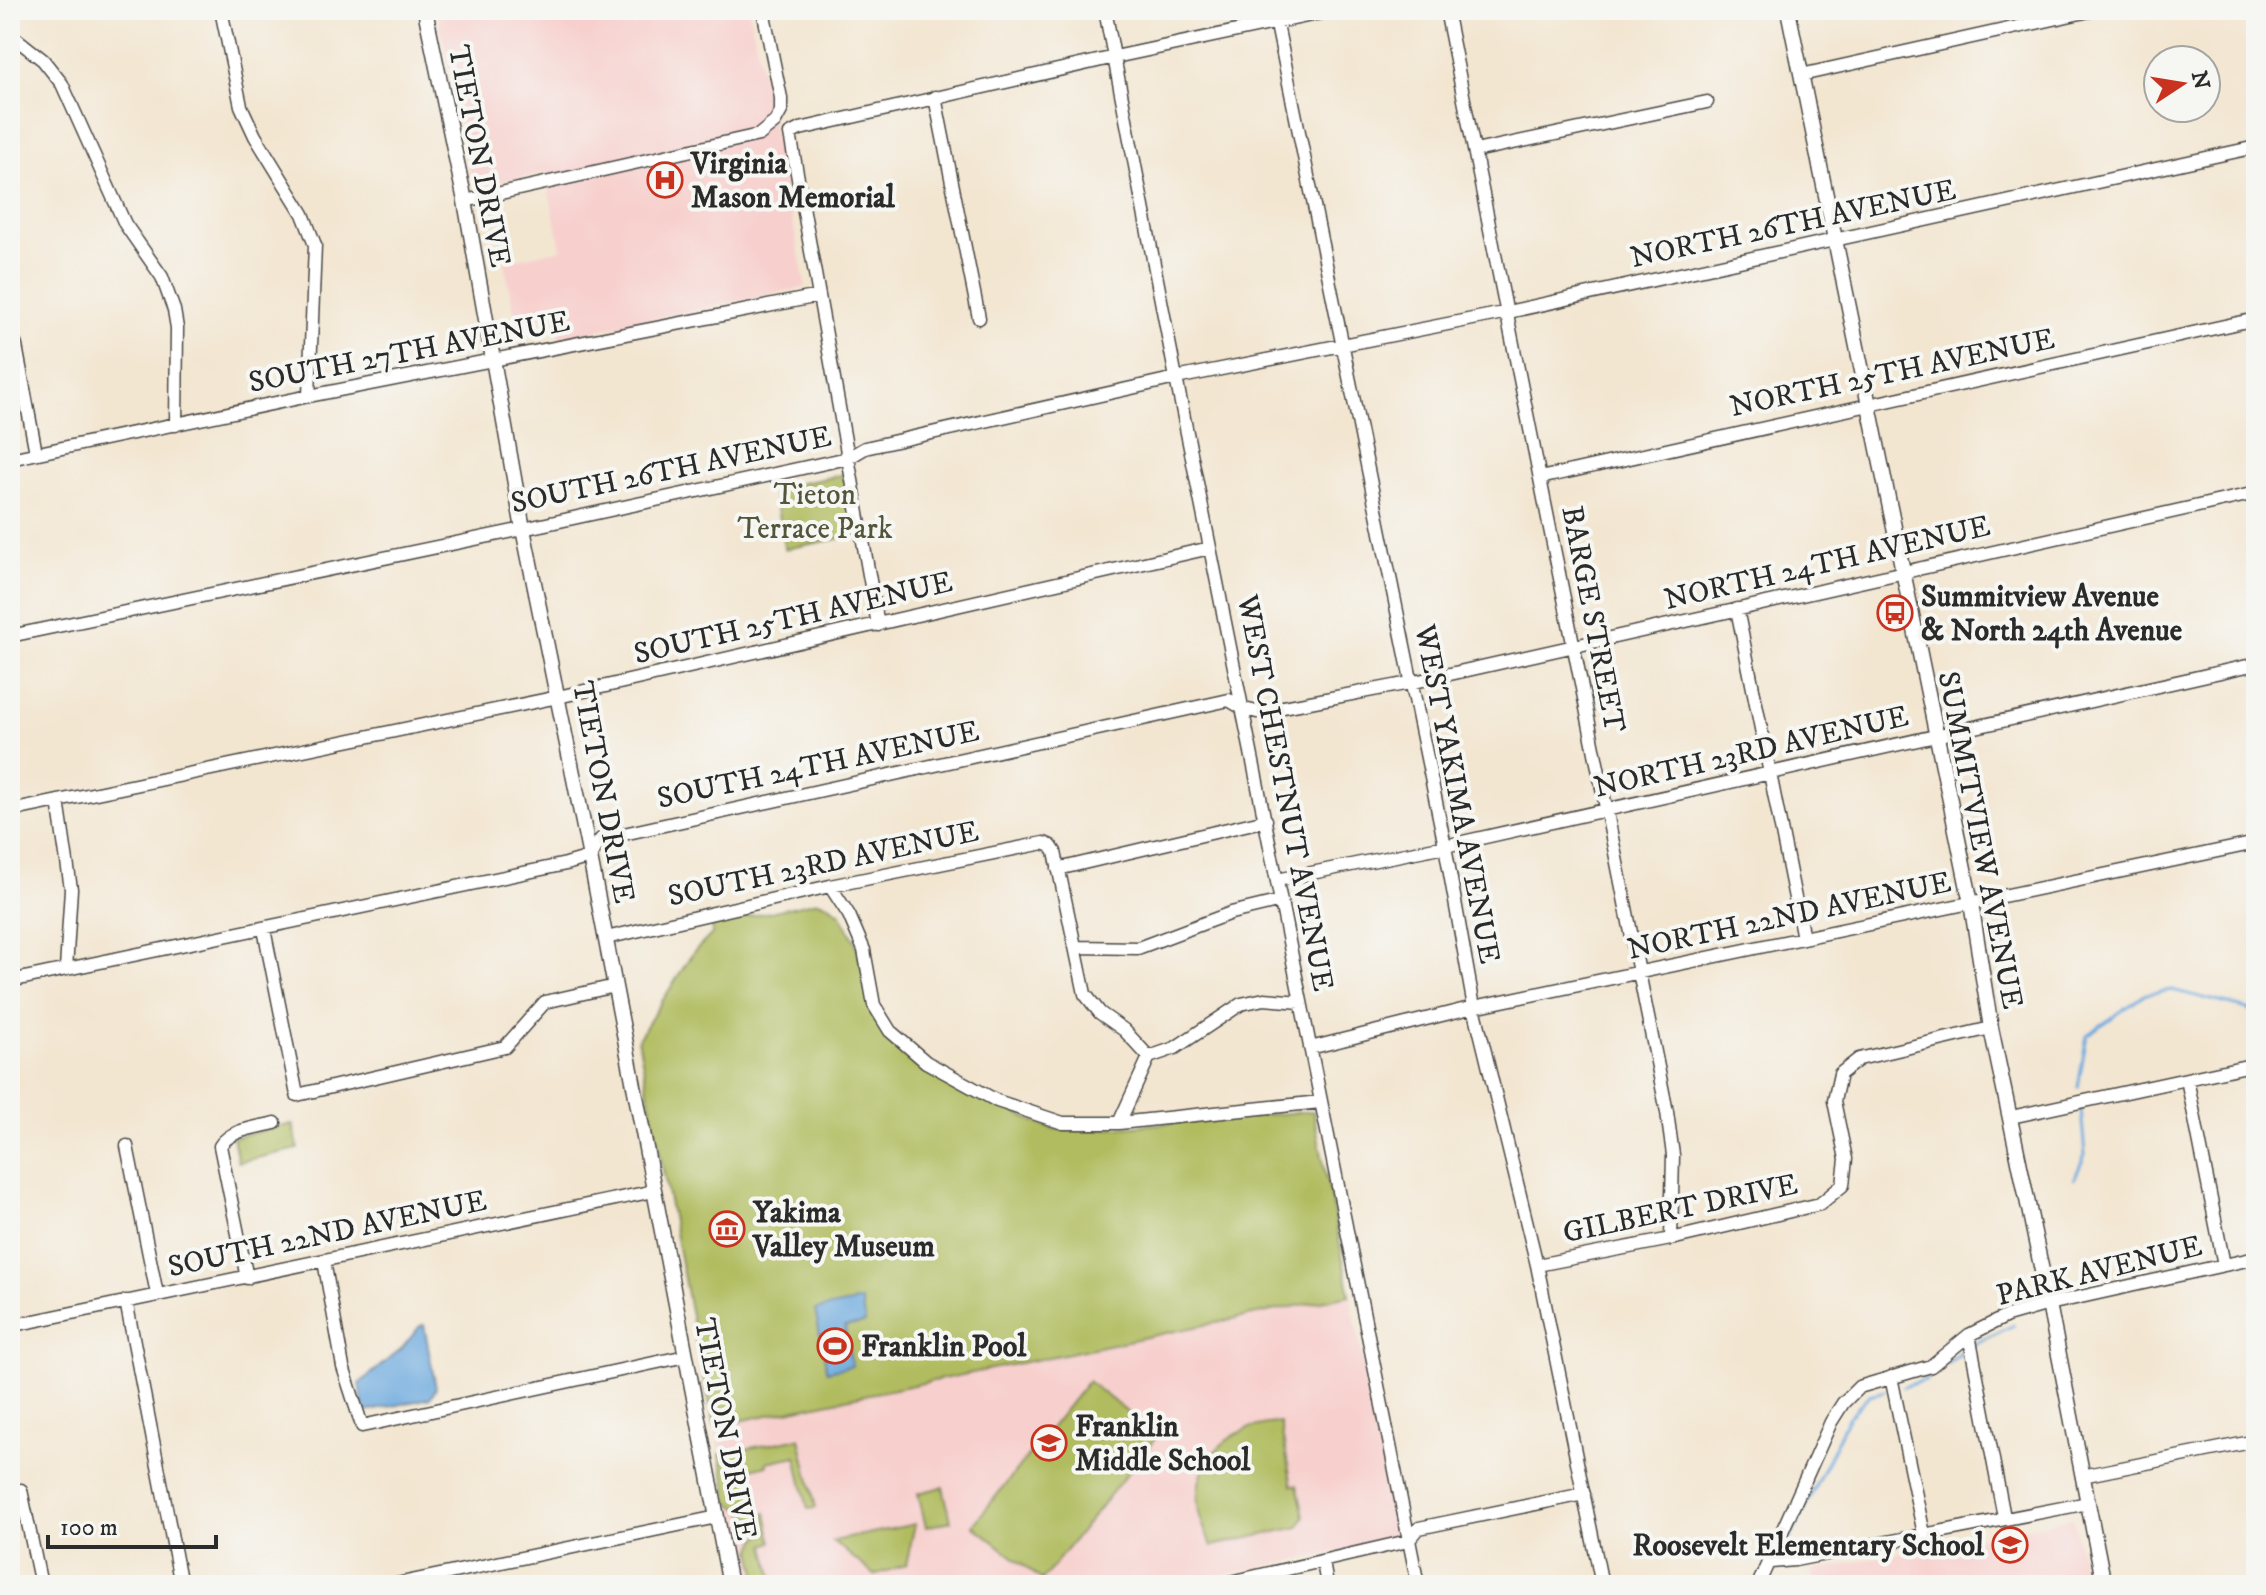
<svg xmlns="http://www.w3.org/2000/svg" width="2266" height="1595" viewBox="0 0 2266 1595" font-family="'IM FELL DW Pica',serif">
  <rect width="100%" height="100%" fill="#f6f6f2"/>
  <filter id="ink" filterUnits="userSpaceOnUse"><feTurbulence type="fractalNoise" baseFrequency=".0125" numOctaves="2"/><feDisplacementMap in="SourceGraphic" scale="16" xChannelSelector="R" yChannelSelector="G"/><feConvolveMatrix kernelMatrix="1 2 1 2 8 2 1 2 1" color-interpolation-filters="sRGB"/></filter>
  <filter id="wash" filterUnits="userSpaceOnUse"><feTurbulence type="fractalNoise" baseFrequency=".006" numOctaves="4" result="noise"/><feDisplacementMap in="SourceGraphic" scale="32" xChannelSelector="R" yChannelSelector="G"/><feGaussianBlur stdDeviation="1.8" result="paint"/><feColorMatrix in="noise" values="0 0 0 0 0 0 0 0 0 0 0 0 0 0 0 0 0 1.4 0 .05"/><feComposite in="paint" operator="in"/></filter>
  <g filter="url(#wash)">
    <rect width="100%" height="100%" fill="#f3e6d1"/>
    <path fill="#f7d0cd" d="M437,10H749L806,287L559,338L554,313L516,321L504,262L561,249L545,173L473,187Z
      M1350,1295L1400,1539L1176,1585H744L715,1426Z
      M2073,1518L2087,1585H1814L1812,1571Z"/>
    <path fill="#b0bc5e" stroke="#6e7444" stroke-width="2" d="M846,474L858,535L785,549L773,489Z
      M818,901L829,905L840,913L856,943L872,1013L888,1037L915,1065L1042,1125L1054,1129L1084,1130L1313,1111L1350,1295L715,1426L702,1373L638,1039L693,953L712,934V925Z
      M293,1124L298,1149L238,1162L233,1137Z
      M1088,1381L1157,1436L1042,1580L973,1525Z
      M1280,1423L1292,1485H1297L1304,1516L1299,1527L1212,1546C1206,1533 1199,1519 1198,1505C1194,1456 1234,1424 1280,1423Z
      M800,1438L816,1508L808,1509L796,1456L767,1462L768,1465L751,1469L761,1514L766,1513L772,1542L765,1545L774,1584L790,1581L791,1585H760L752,1551L758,1537L764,1535L761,1525L729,1502L720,1454Z
      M943,1487L951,1521L926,1527L918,1493Z
      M915,1524L906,1565L874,1575L833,1541Z"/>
    <path fill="#6ca9de" stroke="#4c6a84" stroke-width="2" d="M861,1301L865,1323L845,1327L852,1366L827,1371L815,1310Z
      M424,1325L436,1388L430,1398L365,1412L359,1384L403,1347L420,1326Z"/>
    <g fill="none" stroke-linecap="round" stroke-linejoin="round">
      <path stroke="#6ca9de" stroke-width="3" d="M2078,1087L2087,1035L2146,994L2172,990L2256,1011
        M2074,1179L2085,1155L2081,1110
        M1974,1344L2014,1325
        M1903,1387L1925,1380L1968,1348
        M1790,1539L1848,1418L1869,1395L1885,1391"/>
    </g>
  </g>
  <g filter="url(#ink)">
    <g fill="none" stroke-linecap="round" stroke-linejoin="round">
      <defs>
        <path id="minor" d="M221,10L241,106L255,136L303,214L315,245L309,396
          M1105,10L1176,378L1418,1585
          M1274,10L1445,846L1474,1007L1537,1265L1602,1585
          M1446,10L1667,1112L1673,1155L1671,1239
          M10,34L43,60L62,84L125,224L162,277L174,310L177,328L176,425
          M1801,75L2094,10
          M935,97L979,318
          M1475,151L1707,102
          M465,201L759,135L775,122L781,111V98L763,10
          M10,329L16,346L36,453
          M10,459L309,396L819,296
          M1540,478L2256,319
          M1737,609L1803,938
          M878,625L790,134L800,129L1115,57L1335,10
          M10,636L523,529L848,458L865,448L1176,378L1508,312L2256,147
          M58,801L71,889L66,969
          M10,811L558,697L1210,548
          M1058,869L1266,820
          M1277,880L1445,846L2256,664
          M830,886L849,915L864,950L874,1005L890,1031L926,1062L997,1101L1063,1123H1119L1320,1102
          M264,929L297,1095L505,1047L545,1002L615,986
          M606,938L830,886L1044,843L1051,846L1055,852L1085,994L1100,1013L1124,1030L1149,1057L1119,1123
          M1076,947L1138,948L1231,913L1281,901
          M10,981L566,864L590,857L601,839L1229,700L1244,709L1257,712L1410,683L2256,493
          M1310,1048L1474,1007L2256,843
          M1149,1057L1175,1048L1241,1004L1264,999L1301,1002
          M2187,1079L2224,1265
          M2011,1117L2256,1064
          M127,1146L157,1294
          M324,1261L343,1367L362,1426L686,1356
          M1537,1265L1671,1239L1820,1204L1843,1185L1846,1159L1834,1101L1840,1074L1859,1059L1991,1028
          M247,1278L220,1146C231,1129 256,1128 275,1123
          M126,1301L181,1585
          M10,1326L654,1191
          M1969,1335L2004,1517
          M1891,1377L1924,1534
          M2082,1476L2256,1441
          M21,1490L41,1585
          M1323,1562L1327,1585
          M1771,1562L1795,1560L2088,1503
          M392,1585L717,1517
          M1218,1585L1408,1541L1419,1528L1584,1494
          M1758,1585L1831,1422L1843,1403L1859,1387L1931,1366L1969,1335L2007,1316L2049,1304L2256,1258"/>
        <path id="major" d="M425,10L465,201L523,529L590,857L730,1585
          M1788,10L1971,903L1991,1028L2049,1304L2104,1585"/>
      </defs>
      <use href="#minor" stroke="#494744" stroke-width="15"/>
      <use href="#major" stroke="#494744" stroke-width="17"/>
      <use href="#minor" stroke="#fff" stroke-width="12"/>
      <use href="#major" stroke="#fff" stroke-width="14"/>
    </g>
  </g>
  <defs>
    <symbol id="hospital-ring" viewBox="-11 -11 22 22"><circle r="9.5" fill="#f6f6f2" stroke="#c8321e" stroke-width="1.5"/><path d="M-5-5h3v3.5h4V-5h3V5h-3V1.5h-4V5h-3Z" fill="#c8321e"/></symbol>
    <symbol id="bus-ring" viewBox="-11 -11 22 22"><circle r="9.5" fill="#f6f6f2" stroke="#c8321e" stroke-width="1.5"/><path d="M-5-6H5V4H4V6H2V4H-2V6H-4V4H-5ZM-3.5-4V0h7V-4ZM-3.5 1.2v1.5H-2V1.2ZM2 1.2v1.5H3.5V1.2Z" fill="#c8321e"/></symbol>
    <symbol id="museum-ring" viewBox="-11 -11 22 22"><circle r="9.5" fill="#f6f6f2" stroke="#c8321e" stroke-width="1.5"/><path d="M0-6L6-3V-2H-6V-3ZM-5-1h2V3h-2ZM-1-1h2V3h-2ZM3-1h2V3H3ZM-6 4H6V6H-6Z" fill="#c8321e"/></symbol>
    <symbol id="stadium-ring" viewBox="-11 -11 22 22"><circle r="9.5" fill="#f6f6f2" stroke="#c8321e" stroke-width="1.5"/><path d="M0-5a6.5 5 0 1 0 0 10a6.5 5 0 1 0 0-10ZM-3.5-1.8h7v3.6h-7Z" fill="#c8321e"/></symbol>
    <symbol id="school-ring" viewBox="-11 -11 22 22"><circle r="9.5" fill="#f6f6f2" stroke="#c8321e" stroke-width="1.5"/><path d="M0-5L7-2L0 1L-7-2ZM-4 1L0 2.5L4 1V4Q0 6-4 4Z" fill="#c8321e"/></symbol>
  </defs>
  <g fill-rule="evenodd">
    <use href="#hospital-ring" x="645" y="160" width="40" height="40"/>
    <use href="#bus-ring" x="1875" y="593" width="40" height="40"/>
    <use href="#museum-ring" x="707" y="1209" width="40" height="40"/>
    <use href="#stadium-ring" x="815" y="1326" width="40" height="40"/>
    <use href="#school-ring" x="1029" y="1423" width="40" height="40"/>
    <use href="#school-ring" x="1990" y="1525" width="40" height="40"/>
  </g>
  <g text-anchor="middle" stroke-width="8" stroke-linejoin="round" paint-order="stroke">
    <g font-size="30" fill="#2b2b2b" stroke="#f6f6f2">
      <text transform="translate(480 156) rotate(79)" y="10">TIETON DRIVE</text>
      <text transform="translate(1793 223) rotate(-12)" y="10">NORTH 26TH AVENUE</text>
      <text transform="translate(409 351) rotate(-11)" y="10">SOUTH 27TH AVENUE</text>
      <text transform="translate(1892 372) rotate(-12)" y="10">NORTH 25TH AVENUE</text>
      <text transform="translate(671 469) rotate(-12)" y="10">SOUTH 26TH AVENUE</text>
      <text transform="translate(1827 562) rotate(-13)" y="10">NORTH 24TH AVENUE</text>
      <text transform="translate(793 617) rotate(-13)" y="10">SOUTH 25TH AVENUE</text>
      <text transform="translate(1594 619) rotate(79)" y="10">BARGE STREET</text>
      <text transform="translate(1751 751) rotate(-13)" y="10">NORTH 23RD AVENUE</text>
      <text transform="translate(818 764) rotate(-12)" y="10">SOUTH 24TH AVENUE</text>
      <text transform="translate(604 792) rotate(79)" y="10">TIETON DRIVE</text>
      <text transform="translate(1286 793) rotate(79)" y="10">WEST CHESTNUT AVENUE</text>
      <text transform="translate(1458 794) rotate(79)" y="10">WEST YAKIMA AVENUE</text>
      <text transform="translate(1981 840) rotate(79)" y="10">SUMMITVIEW AVENUE</text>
      <text transform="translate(823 863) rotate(-12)" y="10">SOUTH 23RD AVENUE</text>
      <text transform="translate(1789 915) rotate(-12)" y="10">NORTH 22ND AVENUE</text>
      <text transform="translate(1680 1208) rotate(-12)" y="10">GILBERT DRIVE</text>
      <text transform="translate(327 1233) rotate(-12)" y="10">SOUTH 22ND AVENUE</text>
      <text transform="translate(2099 1270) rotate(-14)" y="10">PARK AVENUE</text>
      <text transform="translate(726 1429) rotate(79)" y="10">TIETON DRIVE</text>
    </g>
    <g font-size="30" font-weight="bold" fill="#2b2b2b" stroke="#f6f6f2" text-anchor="start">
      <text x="691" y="173">Virginia<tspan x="691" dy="34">Mason Memorial</tspan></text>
      <text x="1921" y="606">Summitview Avenue<tspan x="1921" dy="34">&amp; North 24th Avenue</tspan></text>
      <text x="753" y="1222">Yakima<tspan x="753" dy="34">Valley Museum</tspan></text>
      <text x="861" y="1356">Franklin Pool</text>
      <text x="1075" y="1436">Franklin<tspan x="1075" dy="34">Middle School</tspan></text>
      <text x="1984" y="1555" text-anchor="end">Roosevelt Elementary School</text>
    </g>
    <g font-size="30" fill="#53563a" stroke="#f6f6f2">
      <text x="815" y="504">Tieton<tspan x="815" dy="34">Terrace Park</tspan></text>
    </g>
  </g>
  <rect width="2266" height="1595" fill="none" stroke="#f6f6f2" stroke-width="40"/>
  <g transform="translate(2182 84) rotate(78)"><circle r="38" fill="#f6f6f2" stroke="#a5a5a2" stroke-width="2"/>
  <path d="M0-6L14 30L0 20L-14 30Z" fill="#c8321e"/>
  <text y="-12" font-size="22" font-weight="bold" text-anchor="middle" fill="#2b2b2b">N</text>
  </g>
  <path d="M48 1535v12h168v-12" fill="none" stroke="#2b2b2b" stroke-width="4"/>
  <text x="60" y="1535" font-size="24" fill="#2b2b2b" stroke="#f6f6f2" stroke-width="6" paint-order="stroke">100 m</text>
</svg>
